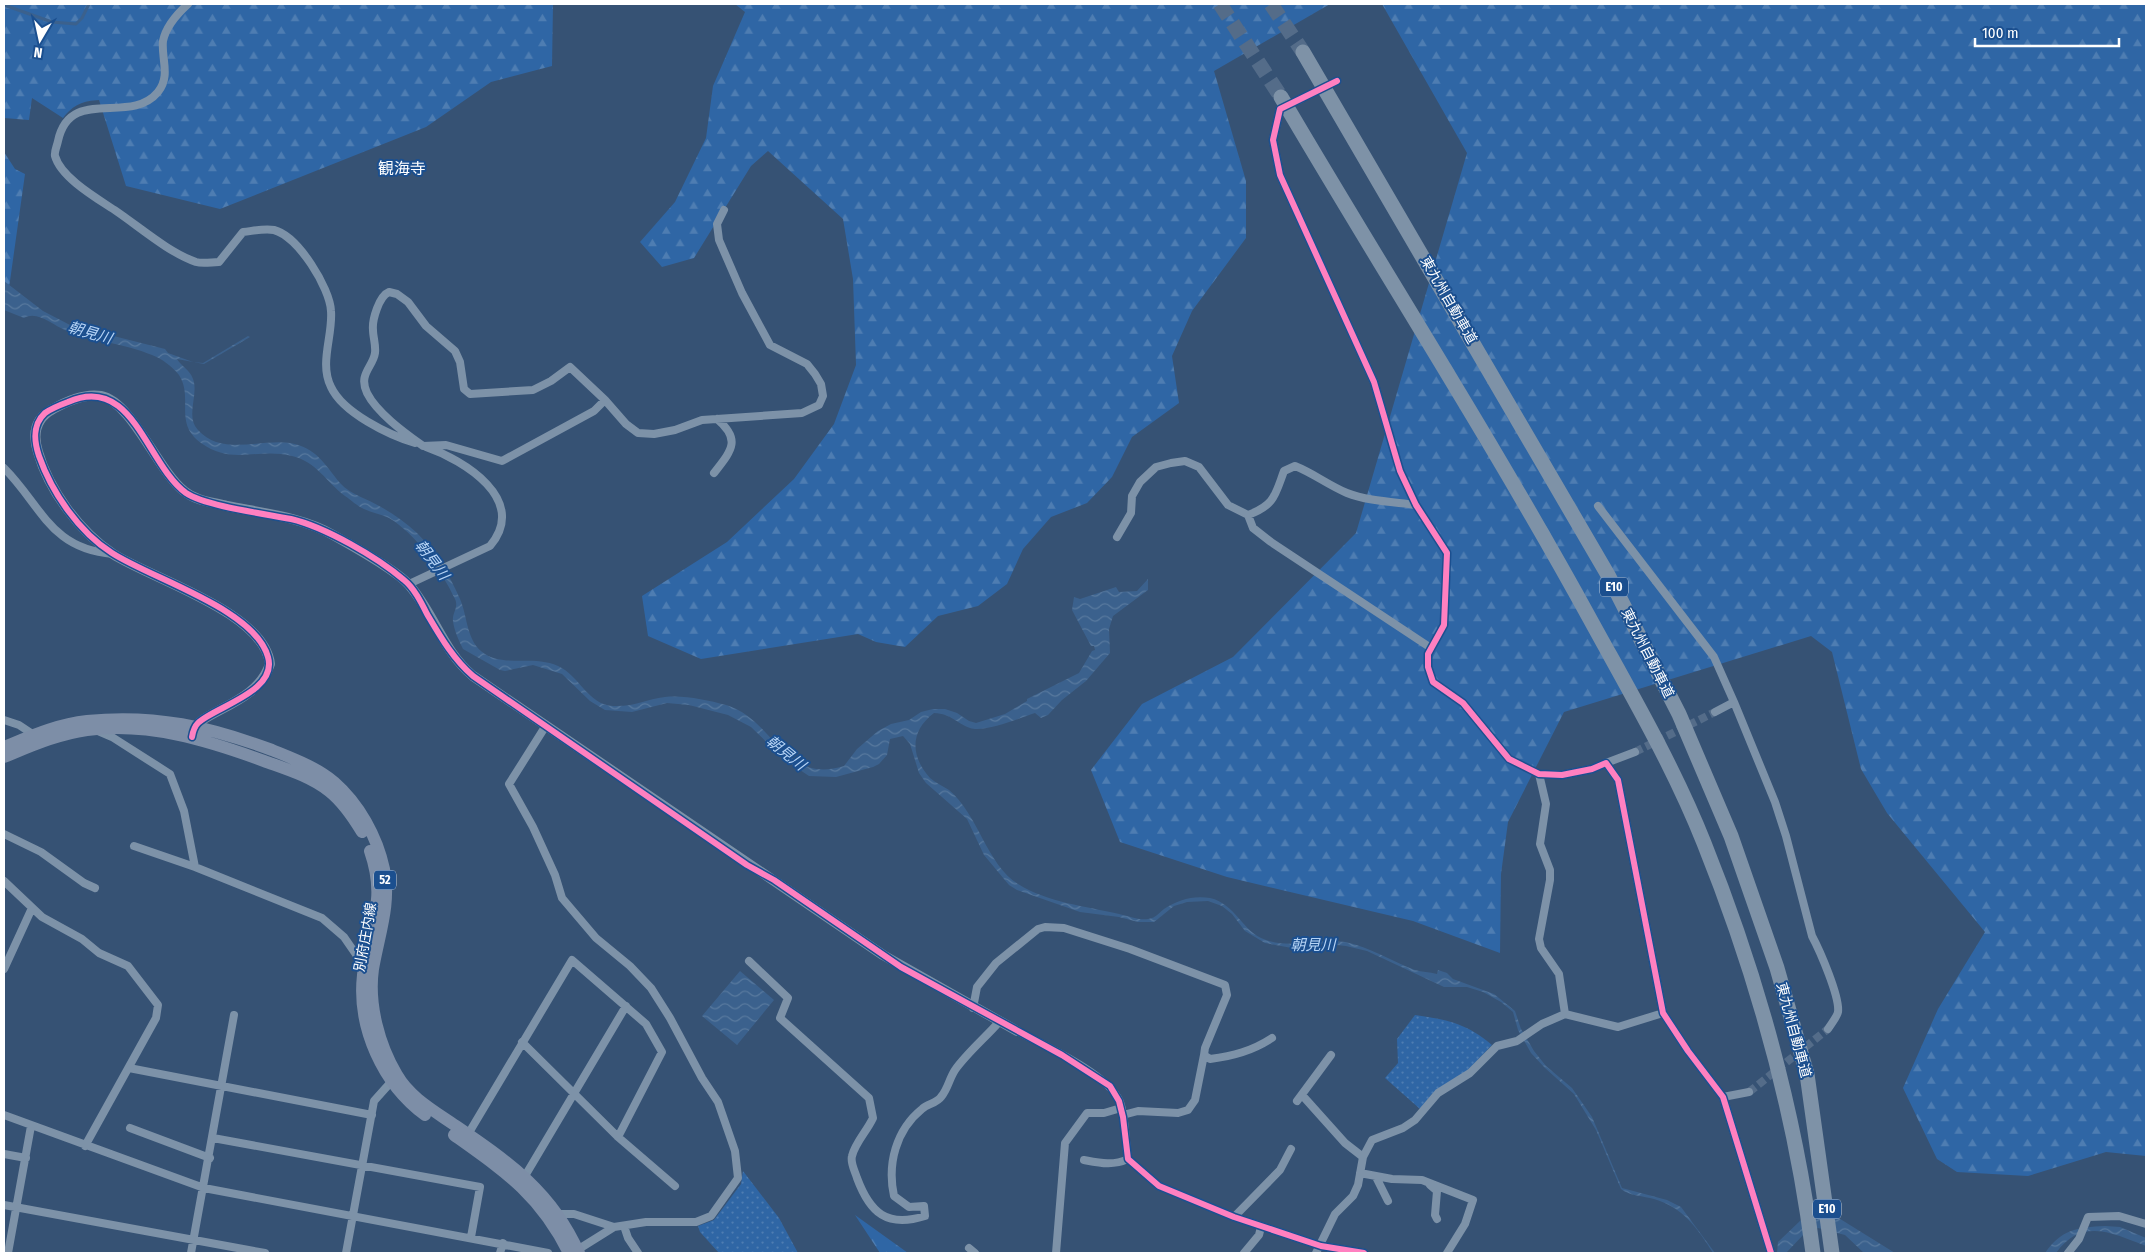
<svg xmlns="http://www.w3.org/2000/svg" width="2150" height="1257" viewBox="0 0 2150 1257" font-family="'Fira Sans Condensed','Noto Sans JP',sans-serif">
  <defs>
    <pattern id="green-dots" width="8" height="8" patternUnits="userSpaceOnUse" patternTransform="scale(1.25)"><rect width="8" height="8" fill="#2f66a5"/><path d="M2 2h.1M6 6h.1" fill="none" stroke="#4e7db2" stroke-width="1.8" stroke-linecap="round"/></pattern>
    <pattern id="forest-firs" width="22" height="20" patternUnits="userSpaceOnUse" patternTransform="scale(1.25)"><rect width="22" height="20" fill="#2f66a5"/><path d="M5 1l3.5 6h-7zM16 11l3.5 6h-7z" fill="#4e7db2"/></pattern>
    <pattern id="water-waves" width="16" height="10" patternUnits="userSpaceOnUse" patternTransform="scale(1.25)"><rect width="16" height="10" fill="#3b618d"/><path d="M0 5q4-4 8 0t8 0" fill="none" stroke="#58799e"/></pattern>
  </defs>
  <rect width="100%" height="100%" fill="#365274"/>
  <path fill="url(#green-dots)" d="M1415,1015C1448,1020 1466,1023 1492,1045L1465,1073L1432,1094L1420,1109L1385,1078L1398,1063L1397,1039Z
    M743,1171L779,1218L798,1253H719L700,1232L698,1226L714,1220L741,1184Z"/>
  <path fill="url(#forest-firs)" d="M4,4H553L552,66L491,82L426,127L220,209L126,186L99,100C83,101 74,104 63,118L32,98L29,120L4,118Z
    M735,4H1330L1214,71L1246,181V238L1192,311L1172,356L1179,403L1132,437L1112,477L1087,503L1051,517L1023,549L1007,584L978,606L938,616L905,647L876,642L858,634L701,659L648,636L642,596L727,542L794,479L834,424L856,365L853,279L843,219L768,151L751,166L694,258L662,267L640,242L675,202L706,138L713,86L745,12Z
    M1382,4H2146V1156L2106,1152L2028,1176L1957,1172L1937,1159L1903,1088L1938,1009L1985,932L1887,813L1861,769L1832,652L1811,636L1564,712L1508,822L1501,874L1500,953L1413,921L1227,877L1120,842L1091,770L1142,704L1233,657L1356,533L1467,153Z
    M4,152L15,169L25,174L9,288L4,286Z
    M855,1215L908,1253H880Z"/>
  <path fill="url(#water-waves)" d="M4,281L43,311L70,325L165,349L168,353L193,362L203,363L248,336L250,337L204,364L177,359C181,366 190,370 193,379C199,395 185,416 198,430C221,456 260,439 290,443C316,447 325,465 340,483C351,495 368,499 381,507C394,514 406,523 417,533C436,552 449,574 460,599C468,617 466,642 485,654C505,667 534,655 558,666C579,675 588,705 613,706C635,707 646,699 665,697C684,695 707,700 726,705C774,719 783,785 844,766L857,749L878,731L891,724L909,720L921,712L933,709H945L957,713L969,721L976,723L1005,714L1027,701V699L1079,673L1092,651L1095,650L1094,646H1091L1072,610L1074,597L1080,599L1116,587L1119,592L1137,591L1148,579V590L1113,616L1109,629L1110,653L1086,681L1062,700L1048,715L1041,718L1035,713C1020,718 985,733 970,728C956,723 952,714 934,713C910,731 910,756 930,778C936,783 943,786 949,790C978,814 987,865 1018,884C1049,903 1085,906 1119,914C1129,916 1142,922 1152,918C1156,917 1160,912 1164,909C1177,900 1194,895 1210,898C1236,904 1242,932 1266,940C1293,949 1318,938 1345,942C1370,947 1391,961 1415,970C1422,972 1429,972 1437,974L1438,970L1447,973L1453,979L1494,994L1515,1011L1521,1029L1534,1051L1546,1066L1572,1088L1592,1117L1622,1188L1667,1200L1681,1207L1715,1253H1713C1698,1229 1683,1207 1654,1199C1644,1196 1629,1196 1621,1189L1596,1130L1574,1094L1545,1068L1531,1053L1518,1030L1513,1012L1501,1002L1483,992L1467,987H1444L1367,951L1346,946L1327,944L1292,948L1265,943L1245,931L1232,914L1222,906L1208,901L1187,902L1174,906L1154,922H1138L1119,917L1080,912L1017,890L1009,885L984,855L967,819L926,783L919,773L910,744L903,736L890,739L887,755L879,764L873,767L836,777L809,776L785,760L751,727L728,715L689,705L667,703L632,712L605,710L590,701L562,674L533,665L505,671L500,670L463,649C459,641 454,630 453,621C452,613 459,607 455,599C442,571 415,533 389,518C381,514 372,513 364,509C357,506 351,500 345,496C326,482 317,462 292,456C258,447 233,466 201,443C173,423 194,398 179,375C173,367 161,358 152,355C124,343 93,342 65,330C53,325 37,310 24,318L4,310Z
    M740,971L774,1000L737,1045L702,1016Z
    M1837,1217L1895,1253H1864L1845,1235L1818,1228L1805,1233L1786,1253H1777L1778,1242L1801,1220Z
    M2105,1226L2120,1227L2146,1238V1246C2112,1233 2082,1217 2056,1253H2045C2061,1230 2077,1227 2105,1226Z"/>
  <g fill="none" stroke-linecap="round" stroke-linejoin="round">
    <path stroke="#3b618d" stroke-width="3" d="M4,5L52,22L76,24L82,18L89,4"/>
    <path stroke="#546c89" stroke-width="8" stroke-dasharray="8 4" stroke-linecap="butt" d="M1285,107L1337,81
      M1635,752L1715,712
      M1749,1092L1828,1029"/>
    <path stroke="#546c89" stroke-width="15" stroke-dasharray="15 8" stroke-linecap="butt" d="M1220,4L1281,97
      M1271,4L1303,52"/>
    <path stroke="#7d92a8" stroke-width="8" d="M188,4C177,14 166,26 163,41C161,58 171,76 158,92C130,126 70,85 58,141C57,146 54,152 55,156C61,178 98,199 116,211C141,228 168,252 196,262C203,264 212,262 219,262L243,232C253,231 264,228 274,230C298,236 330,288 331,311C333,336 319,363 331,387C343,413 389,435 415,443
      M1280,109L1273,140L1280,175L1374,382L1400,471L1416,505L1447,553L1444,625L1428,654V667L1433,682L1463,703L1509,759L1539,774L1562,775L1592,769L1606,763L1618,780L1663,1013L1688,1051L1723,1097L1771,1253
      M605,400L594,411L502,461L446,445L423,446C405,433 377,413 367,393C358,374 373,367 375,353C376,345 373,337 373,330C372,320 379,296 389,292L397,294L408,302L426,326L455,351L460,362L464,389L470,394L533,390L551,381L570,367L605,400L626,424L638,433L654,434L675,430L702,420L802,413L819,405L823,396L821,384L815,374L807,364L770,345L742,293L719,240L717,224L724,210
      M4,468C42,506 50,549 113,554
      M714,473C731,451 742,440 717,419
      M1598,506L1714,657L1734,702
      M1248,515L1253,528L1271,542L1431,648
      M1117,537L1131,513L1132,496L1140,482L1156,467L1171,463L1185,461L1199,467L1228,505L1248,515C1275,505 1275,495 1284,471L1295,466C1313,473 1328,485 1347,493C1367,501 1394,502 1416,505
      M409,584L490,546C529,500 464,460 426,447
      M1715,712L1734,702L1775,802L1786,836L1812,936C1820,951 1840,997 1838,1012C1837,1017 1831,1024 1828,1029
      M4,720L19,725L34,735
      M545,727L509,784L533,827L555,875L562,898L596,938L630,966L651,988L670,1018L702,1078L718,1102L735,1151L738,1178L711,1216L696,1222H646L614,1227L574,1252
      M98,731L112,737L170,774L184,811L195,867L322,918L344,937L364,966
      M1606,763L1635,752
      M1539,774L1546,804L1540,844L1550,870V880L1539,939L1541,948L1559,974L1565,1014
      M4,834L41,852L84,883L95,888
      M134,846L195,867
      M4,881L42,917L82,939L99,953L128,966L158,1005L156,1018L85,1146
      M749,961L788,998L780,1018L869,1098L873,1118C867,1131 855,1143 852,1156C850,1163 855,1171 857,1178C870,1213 887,1228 925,1216L924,1206L909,1207L894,1196C887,1164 896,1130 922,1109C927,1104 937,1103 941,1097C948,1089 949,1079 955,1070C967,1053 985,1038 999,1022
      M4,969L32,908
      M973,1008L977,987L996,963L1038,929L1045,927L1064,928L1130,949L1225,985L1227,995L1205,1048L1204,1055L1210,1059C1233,1056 1252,1051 1272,1038
      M1017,1031C1043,1045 1109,1074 1120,1102C1126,1119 1125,1140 1128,1159L1159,1186L1234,1217L1321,1246L1364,1253
      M522,1042L618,1137L675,1186
      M129,1068L372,1115
      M1302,1095L1345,1143L1363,1157
      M1723,1097L1749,1092
      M1297,1101L1331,1055
      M4,1115L204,1188L548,1253
      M1123,1115L1138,1111L1178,1113L1188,1110L1195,1100L1204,1055
      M130,1128L210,1158
      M467,1136L572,960L646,1024L662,1052L618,1137
      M213,1138L480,1187L471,1237
      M4,1154L26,1158
      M1084,1160C1100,1163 1113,1166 1128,1159
      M1360,1173L1392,1179L1422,1180L1473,1200L1465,1224L1447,1253
      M1376,1177L1388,1201
      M522,1181L626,1006
      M1430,1185L1437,1191L1435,1215L1437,1219
      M4,1205L265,1253
      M558,1214H574L614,1227
      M1234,1217L1280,1170L1291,1149
      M624,1226L628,1238L638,1253
      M969,1248L975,1253
      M8,1253L31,1126
      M191,1253L234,1015
      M346,1253L374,1101L391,1082
      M500,1253L503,1243
      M1056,1253L1065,1143L1087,1113H1104L1121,1108
      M1244,1253L1259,1235L1261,1227
      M1316,1253L1335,1214L1353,1196L1358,1185L1363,1157L1372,1140L1403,1128L1415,1120L1438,1093L1470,1073L1497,1046L1517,1041L1542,1024L1565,1014L1618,1027L1663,1013
      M2068,1253L2079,1239L2088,1217L2119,1216L2146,1224"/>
    <path stroke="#7d92a8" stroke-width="10" d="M194,731C198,711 257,705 270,664C264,612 152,579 113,554C79,531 49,490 38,452C32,433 36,418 53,409C67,401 84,393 101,396C132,402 158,471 184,491C196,501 212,502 227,506C262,513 302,517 333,535C351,545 399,572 410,586C434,614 443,651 473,676L883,955L1017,1031"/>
    <path stroke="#7d8ea7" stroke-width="12" d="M4,747C31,736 58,724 87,721C155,714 210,727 272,750C294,759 316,767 334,782C359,804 377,836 384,869C391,904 379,934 373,969C368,1004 379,1045 397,1075C410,1098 436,1112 456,1126C510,1163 552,1192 579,1253
      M4,757C31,746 58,734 87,730C148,722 207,740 264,761C286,769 310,776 329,791C343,802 353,817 362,832
      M370,851C388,903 368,926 363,975C357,1028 383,1084 425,1115
      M454,1135C506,1172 540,1195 569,1253"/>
    <path stroke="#7e92a7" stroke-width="15" d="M1303,52L1608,575L1679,714L1731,836L1777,968L1807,1074L1832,1253
      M1281,97C1383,271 1493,442 1590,619C1630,692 1673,765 1704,843C1757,975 1795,1112 1813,1253"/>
    <defs>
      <path id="cycleway" d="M1337,81L1280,109L1273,140L1280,175L1374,382L1400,471L1416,505L1447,553L1444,625L1428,654V667L1433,682L1463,703L1509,759L1539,774L1562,775L1592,769L1606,763L1618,780L1663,1013L1688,1051L1723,1097L1771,1253
        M192,737C193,731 194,727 198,723C214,707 278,692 268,657C255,609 152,579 112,553C79,532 52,493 39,456C34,441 32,425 45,413C52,408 60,405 68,402C133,373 146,464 186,493C205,506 266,514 291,519C325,527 377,557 404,580C414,588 421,602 427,614C440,636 453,659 473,676L747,865L774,880L901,967L1062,1055L1110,1086L1119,1101L1123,1117L1128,1159L1159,1186L1234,1217L1321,1246L1364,1253"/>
    </defs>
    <use href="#cycleway" stroke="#1b4f8f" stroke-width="9"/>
    <use href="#cycleway" stroke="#ff80c0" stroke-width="6"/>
  </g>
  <g text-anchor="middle" stroke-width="4" stroke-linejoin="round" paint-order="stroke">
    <g fill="#1b4f8f" stroke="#bbcadd" stroke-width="1">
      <rect x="1600" y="577.5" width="28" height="19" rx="4"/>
      <rect x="374" y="870.5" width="22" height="19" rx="4"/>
      <rect x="1813" y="1199.5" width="28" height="19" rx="4"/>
    </g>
    <g font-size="12" font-weight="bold" fill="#fff">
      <text x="1614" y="591">E10</text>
      <text x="385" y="884">52</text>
      <text x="1827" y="1213">E10</text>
    </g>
    <g font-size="14" fill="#fff" stroke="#1b4f8f">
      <text transform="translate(1449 300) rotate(60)" y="5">東九州自動車道</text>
      <text transform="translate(1648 653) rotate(63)" y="5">東九州自動車道</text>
      <text transform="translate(365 937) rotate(-80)" y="5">別府庄内線</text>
      <text transform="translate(1794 1030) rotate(75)" y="5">東九州自動車道</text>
    </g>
    <g font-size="15" font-style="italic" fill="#b5d3f5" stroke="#1b4f8f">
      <text transform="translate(90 333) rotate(16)" y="5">朝見川</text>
      <text transform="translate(432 560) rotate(53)" y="5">朝見川</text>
      <text transform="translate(786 753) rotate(39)" y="5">朝見川</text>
      <text x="1313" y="950">朝見川</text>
    </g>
    <g font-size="16" fill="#fff" stroke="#1b4f8f">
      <text x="402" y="174">観海寺</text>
    </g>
  </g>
  <rect width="2150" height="1257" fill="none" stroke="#ffffff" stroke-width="10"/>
  <g transform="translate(40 40) rotate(189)" stroke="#1b4f8f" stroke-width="4" paint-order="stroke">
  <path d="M0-4L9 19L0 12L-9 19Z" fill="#ffffff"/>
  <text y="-8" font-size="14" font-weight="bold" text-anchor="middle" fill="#ffffff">N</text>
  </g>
  <path d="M1975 38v8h144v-8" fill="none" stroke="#ffffff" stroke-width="2.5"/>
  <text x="1982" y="38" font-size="15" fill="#ffffff" stroke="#1b4f8f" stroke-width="4" paint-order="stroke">100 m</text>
</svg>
